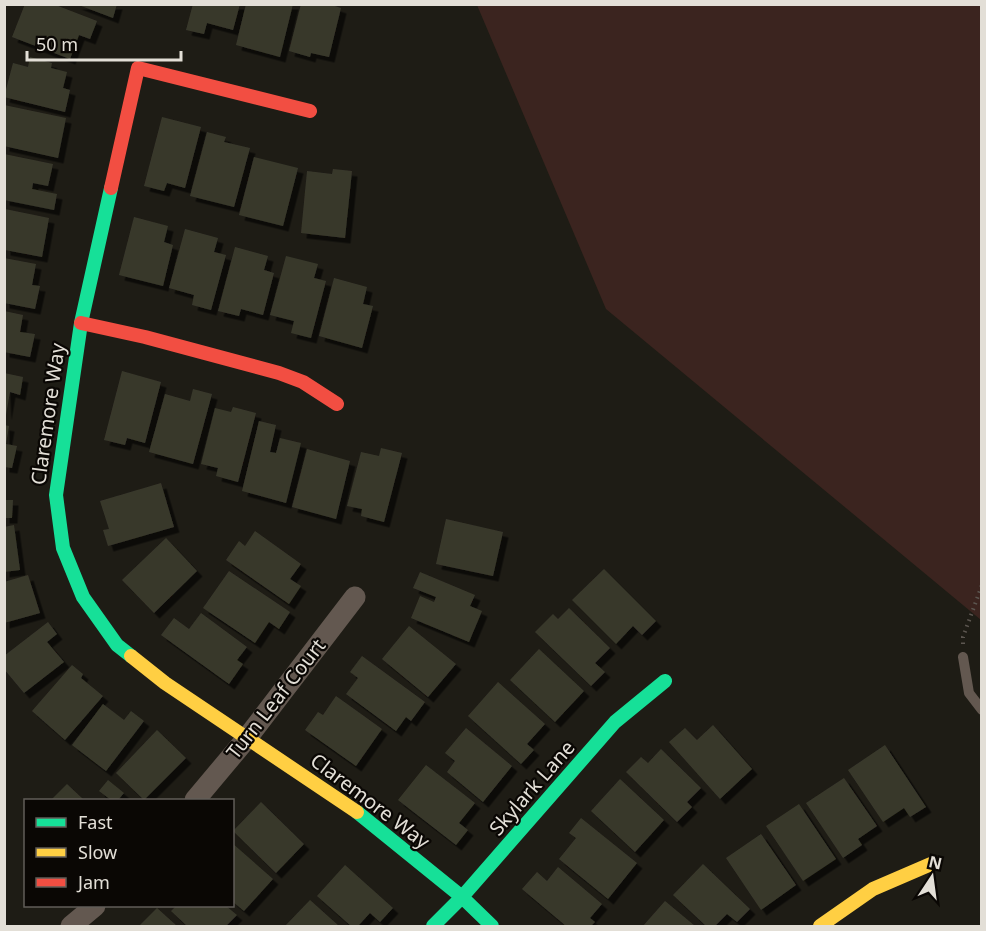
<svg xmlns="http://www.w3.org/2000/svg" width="986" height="931" viewBox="0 0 986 931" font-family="'Noto Sans',sans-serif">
  <defs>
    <filter id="shadow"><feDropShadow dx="5.5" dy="5.5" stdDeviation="0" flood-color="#0009"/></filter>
  </defs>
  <rect width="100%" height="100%" fill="#1e1c15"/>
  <path fill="#3b241f" d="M477,5H981V620L606,309Z"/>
  <path fill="#39382c" filter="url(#shadow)" d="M25,4H53L97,21L90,39L79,35L70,59L12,37Z
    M76,4H117L113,18Z
    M193,4H240L233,30L207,23L204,34L186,30Z
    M246,4H293L280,57L236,45Z
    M301,4H329L341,8L329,57L311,53L310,57L289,51Z
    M30,57L52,63L51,68L67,72L63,88L70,90L65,112L4,97L13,63L28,67Z
    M4,105L66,118L58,158L4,146Z
    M162,117L201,127L185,188L167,183L164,191L144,186Z
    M207,132L226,137L224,142L250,148L234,207L190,196Z
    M4,154L53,164L48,186L33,183L32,189L57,194L54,210L4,200Z
    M254,157L298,168L283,226L239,215Z
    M333,169L352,171L345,238L301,233L307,171L332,174Z
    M5,209L49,218L42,257L5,250Z
    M134,217L168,226L164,242L173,245L163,286L119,275Z
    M185,229L218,238L214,252L226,255L211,310L192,305L194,295L169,288Z
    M235,247L268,256L264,270L274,273L263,315L241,309L239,316L218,311Z
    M286,256L318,264L314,278L326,281L311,338L291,333L294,321L270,315Z
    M4,258L36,264L32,285L40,286L35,309L4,303Z
    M334,278L367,287L363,304L373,306L362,348L319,336Z
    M4,311L23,315L20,332L35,334L30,357L4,352Z
    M122,371L161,382L145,443L127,438L125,445L104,440Z
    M4,373L23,377L20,395L10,392L6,415Z
    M193,389L212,394L193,464L149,452L165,394L190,401Z
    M233,407L256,413L238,482L216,476L218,468L201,464L215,408L231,412Z
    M259,421L276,425L270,452L276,453L280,438L301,443L286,503L242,491Z
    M4,425L9,426L6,444L17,446L12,468L4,467Z
    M381,448L402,453L384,522L361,516L362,509L347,506L361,452L379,456Z
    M307,449L350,461L336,519L292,507Z
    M161,483L174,527L108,546L103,530L109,529L100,501Z
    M4,500H13L12,518H4Z
    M446,519L503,532L493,576L436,564Z
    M14,525L20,570L4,572V527Z
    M255,531L301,564L290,579L301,586L289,604L226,560L239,541L245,546Z
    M166,538L197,571L154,613L122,580Z
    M604,569L656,621L642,635L633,626L616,644L572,600Z
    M229,571L290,612L279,629L269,622L255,643L203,608Z
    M420,572L475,595L470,606L482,611L469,642L411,618L420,596L434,602L436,597L413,588Z
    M28,575L40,613L4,623V582Z
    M569,608L610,648L595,663L605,672L591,686L535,632L553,614L558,619Z
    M201,613L247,647L237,660L243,664L229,684L161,635L174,618L189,629Z
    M48,622L57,634L47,642L64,662L24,693L4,669V656Z
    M409,626L456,664L428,697L382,659Z
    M539,649L584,691L555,722L510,680Z
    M362,656L425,702L411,721L406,717L396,731L346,694L358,678L350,672Z
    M72,665L83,674L81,678L103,696L65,740L32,711Z
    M498,682L545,724L527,744L534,750L521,764L468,716Z
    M336,696L382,729L356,766L305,730L318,712L323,715Z
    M103,704L124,720L131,711L144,721L106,771L72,745Z
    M713,725L752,769L720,799L669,742L685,728L697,740Z
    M466,728L512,766L483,802L447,772L455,761L445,753Z
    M157,730L186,758L144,800L116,773Z
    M885,745L926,807L910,817L904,808L883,822L848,770Z
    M661,749L701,788L687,802L692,807L677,822L626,772L641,757L648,763Z
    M426,765L475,803L459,823L468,830L456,845L398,800Z
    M844,778L877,826L858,839L862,845L843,858L806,803Z
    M620,779L664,820L635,852L591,811Z
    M108,780L124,793L118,800H111L99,791Z
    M67,784L84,800H51Z
    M261,802L304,844L276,873L233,831Z
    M799,804L836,859L803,881L766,826Z
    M581,818L637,863L608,899L559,859L576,838L569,833Z
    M761,834L796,885L761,910L726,858Z
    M232,843L273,879L244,911L232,901Z
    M703,864L750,909L737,922L727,914L715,926H706L673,895Z
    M345,865L393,908L380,922L370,913L358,926H351L317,896Z
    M558,867L602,904L590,918L595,922L591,926H566L522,889L537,872L547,881Z
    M310,900L339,926H285Z
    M665,901L695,926H643Z
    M176,906H226L237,915L226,926H187L171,911Z
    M157,908L177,926H139Z"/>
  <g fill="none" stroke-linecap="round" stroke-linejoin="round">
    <path stroke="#5c5650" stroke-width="4" stroke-dasharray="1.5 4.5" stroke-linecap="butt" d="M963,644V637L982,585"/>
    <path stroke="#635850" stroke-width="10" d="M963,657L969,693L982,710"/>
    <path stroke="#635850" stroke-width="21" d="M195,800L247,738L355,597
      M71,926L95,906"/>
    <path stroke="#16e098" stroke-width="14" d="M111,188L81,323L56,495L63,548L83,597L117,645L131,656
      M357,812L462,897L492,926
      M433,926L462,897L615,722L665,681"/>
    <path stroke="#ffcf43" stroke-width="14" d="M131,656L165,683L357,812
      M820,926L873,889L931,864"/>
    <path stroke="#f24e42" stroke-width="14" d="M111,188L138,68L310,111
      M81,323L145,337L279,373L303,382L337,404"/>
  </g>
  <g text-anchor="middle" stroke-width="4.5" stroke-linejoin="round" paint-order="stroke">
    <g font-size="20" fill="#e3dfd7" stroke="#0a0704">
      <text transform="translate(48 414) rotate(-82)" y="7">Claremore Way</text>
      <text transform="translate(276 699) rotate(-52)" y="7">Turn Leaf Court</text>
      <text transform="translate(532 788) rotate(-49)" y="7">Skylark Lane</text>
      <text transform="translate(370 801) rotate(37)" y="7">Claremore Way</text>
    </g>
  </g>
  <rect width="986" height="931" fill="none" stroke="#e3dfd7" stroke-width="12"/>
  <rect x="24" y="799" width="210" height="108" fill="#0a0704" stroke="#615d58" stroke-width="1.5"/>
  <rect x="36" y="818" width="30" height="9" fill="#16e098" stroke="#615d58" stroke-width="1.5"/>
  <text x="78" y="829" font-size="18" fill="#e3dfd7">Fast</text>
  <rect x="36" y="848" width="30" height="9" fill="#ffcf43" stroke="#615d58" stroke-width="1.5"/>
  <text x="78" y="859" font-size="18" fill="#e3dfd7">Slow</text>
  <rect x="36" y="878" width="30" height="9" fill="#f24e42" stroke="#615d58" stroke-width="1.5"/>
  <text x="78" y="889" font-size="18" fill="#e3dfd7">Jam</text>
  <g transform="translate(932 877) rotate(13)" stroke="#0a0704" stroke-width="4.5" paint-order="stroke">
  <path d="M0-4.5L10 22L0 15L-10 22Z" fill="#e3dfd7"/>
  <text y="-9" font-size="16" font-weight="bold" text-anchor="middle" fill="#e3dfd7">N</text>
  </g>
  <path d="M27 51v9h154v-9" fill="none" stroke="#e3dfd7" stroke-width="3"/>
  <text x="36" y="51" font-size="18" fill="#e3dfd7" stroke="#0a0704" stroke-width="4.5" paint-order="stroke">50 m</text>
</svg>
